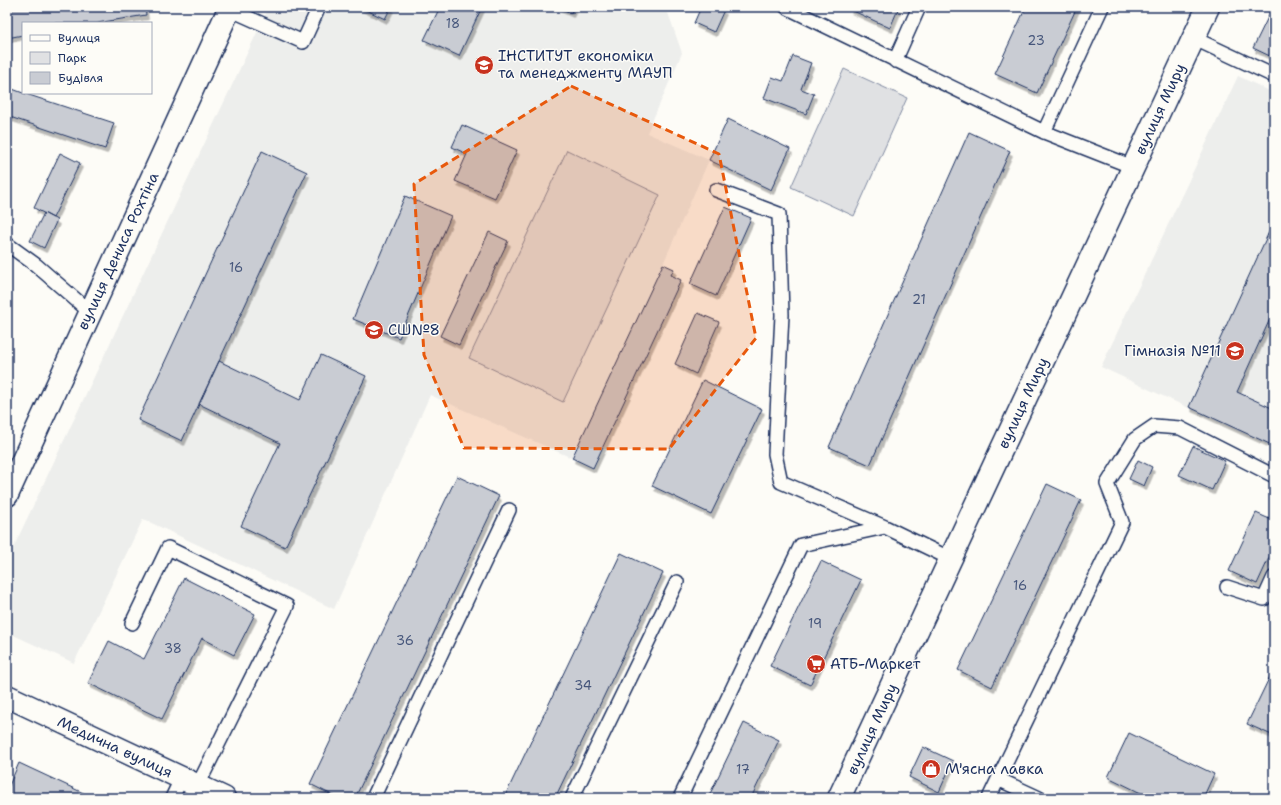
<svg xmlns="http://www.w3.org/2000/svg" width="1281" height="805" viewBox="0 0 1281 805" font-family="'Shantell Sans',sans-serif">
  <defs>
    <filter id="shadow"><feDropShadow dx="2.5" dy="4.5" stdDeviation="0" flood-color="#0004"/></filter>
  </defs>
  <rect width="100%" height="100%" fill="#fdfcf7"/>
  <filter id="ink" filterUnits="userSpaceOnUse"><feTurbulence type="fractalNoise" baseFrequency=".025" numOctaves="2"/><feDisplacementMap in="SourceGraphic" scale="8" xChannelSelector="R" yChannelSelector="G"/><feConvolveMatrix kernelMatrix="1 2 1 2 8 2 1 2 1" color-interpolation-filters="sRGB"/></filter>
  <g filter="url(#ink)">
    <path fill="#edeeec" d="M269,7H666L682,53L647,133L709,160L663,264L572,458L430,395L334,609L143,519L74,663L7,632V561Z
      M1238,76L1274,93V448L1101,367Z"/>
    <path fill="#e0e1e3" stroke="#7e88a0" d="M844,69L907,98L854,216L791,187Z
      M567,150L660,195L563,402L469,358Z"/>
    <path fill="#c9ccd3" stroke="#1b2f5e" filter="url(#shadow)" d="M7,7H145L146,15L97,23H23V35L7,38Z
      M360,7H391L385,19Z
      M440,7H482L459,56L424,40Z
      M558,7H574L571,13Z
      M701,7H717L724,10L714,32L694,23Z
      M850,7H899L890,28L849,9Z
      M1026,7H1077L1037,93L995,74Z
      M1273,7H1274V58L1253,48Z
      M793,56L811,63L801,89L814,94L806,114L764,98L772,77L783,81Z
      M7,87L23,93L114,123L105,149L7,116Z
      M728,119L790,149L771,190L709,160Z
      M462,125L517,150L495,198L455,181L467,154L452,147Z
      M969,132L1010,151L870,465L829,447Z
      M262,151L307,172L182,441L138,420Z
      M60,153L80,163L53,218L34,208Z
      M405,196L451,216L399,338L353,319Z
      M725,207L751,218L716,296L690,284Z
      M44,213L57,220L44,248L30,241Z
      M1274,221V310L1237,392L1274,409V446L1189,407Z
      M489,232L508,241L459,345L440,336Z
      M663,264L674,269L671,275L681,280L593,468L572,458Z
      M698,313L719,322L696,374L675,364Z
      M321,355L366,376L285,547L241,526L280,443L199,404L219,361L300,400Z
      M703,380L762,409L711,514L652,486Z
      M1193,446L1225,461L1212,490L1179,475Z
      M1138,460L1152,467L1144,486L1129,479Z
      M457,476L499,496L355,798H338L310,784Z
      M1047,484L1081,500L992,687L958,670Z
      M1256,513L1274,521V547L1257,584L1229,571Z
      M621,553L663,573L555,798H504Z
      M821,561L861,580L810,685L770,666Z
      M184,578L255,614L234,655L202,638L162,719L88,683L109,641L144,659Z
      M1274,668V736L1247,724Z
      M744,723L779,740L751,798H708Z
      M1129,733L1214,774L1203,798H1147V796L1108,777Z
      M923,747L953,761L939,792L909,777Z
      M19,763L94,798H7V790Z"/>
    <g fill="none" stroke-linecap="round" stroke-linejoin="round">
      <defs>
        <path id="lane" d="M786,7L1044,132L1133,167
          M229,9L303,42L319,7
          M1193,38L1274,76
          M895,61L919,7
          M1044,132L1102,7
          M716,190L779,214L782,315L775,454L781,482L885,527
          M7,244L36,265L90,312
          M1227,587L1264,599L1274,577
          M132,623L168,548L287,606L198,785
          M998,779L1039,798
          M172,798L181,779
          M373,798L509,510
          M572,798L677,582
          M680,798L801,545L885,527L951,559
          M989,798L1122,522L1107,484L1135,439L1154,426L1180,428L1274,476"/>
        <path id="street" d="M7,495L230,7
          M7,696L224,798
          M839,798L1208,7"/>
      </defs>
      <use href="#lane" stroke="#1b2f5e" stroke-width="16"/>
      <use href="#street" stroke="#1b2f5e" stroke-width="25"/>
      <use href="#lane" stroke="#fdfcf7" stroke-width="13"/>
      <use href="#street" stroke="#fdfcf7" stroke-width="22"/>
    </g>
  </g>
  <path fill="#e8590c" fill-opacity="0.2" stroke="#e8590c" stroke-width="3" stroke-dasharray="8 5" stroke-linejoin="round" d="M571,86L719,154L756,338L669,449L464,448L424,355L414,184Z"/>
  <defs>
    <symbol id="university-disc" viewBox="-11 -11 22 22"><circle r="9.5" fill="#c8321e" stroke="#fdfcf7"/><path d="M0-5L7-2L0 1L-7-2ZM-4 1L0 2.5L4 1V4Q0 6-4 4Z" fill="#fff"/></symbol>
    <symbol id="school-disc" viewBox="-11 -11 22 22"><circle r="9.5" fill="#c8321e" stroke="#fdfcf7"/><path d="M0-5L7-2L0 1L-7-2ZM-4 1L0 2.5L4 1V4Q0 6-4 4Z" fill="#fff"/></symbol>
    <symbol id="supermarket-disc" viewBox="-11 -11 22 22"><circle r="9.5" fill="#c8321e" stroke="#fdfcf7"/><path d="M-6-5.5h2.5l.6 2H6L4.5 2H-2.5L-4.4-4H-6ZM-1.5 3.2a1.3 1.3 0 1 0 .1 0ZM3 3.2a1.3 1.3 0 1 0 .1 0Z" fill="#fff"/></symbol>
    <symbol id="shop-disc" viewBox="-11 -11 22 22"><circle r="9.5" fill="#c8321e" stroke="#fdfcf7"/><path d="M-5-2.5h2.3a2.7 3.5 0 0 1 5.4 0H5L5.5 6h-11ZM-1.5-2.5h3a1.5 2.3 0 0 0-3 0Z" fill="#fff"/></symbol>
  </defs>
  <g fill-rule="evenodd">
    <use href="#university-disc" x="473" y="54" width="22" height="22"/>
    <use href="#school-disc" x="363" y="319" width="22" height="22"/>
    <use href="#school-disc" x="1224" y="340" width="22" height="22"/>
    <use href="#supermarket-disc" x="805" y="653" width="22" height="22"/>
    <use href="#shop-disc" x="920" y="758" width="22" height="22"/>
  </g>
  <g text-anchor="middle" stroke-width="3" stroke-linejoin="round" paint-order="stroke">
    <g font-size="13" fill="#46567b">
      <text x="453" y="28">18</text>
      <text x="1036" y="45">23</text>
      <text x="236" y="272">16</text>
      <text x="919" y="304">21</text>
      <text x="1020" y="590">16</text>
      <text x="815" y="628">19</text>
      <text x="405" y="645">36</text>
      <text x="173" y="653">38</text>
      <text x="583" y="690">34</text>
      <text x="743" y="774">17</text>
    </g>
    <g font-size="15" fill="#1b2f5e" stroke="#fdfcf7" text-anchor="start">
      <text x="498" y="61">ІНСТИТУТ економіки<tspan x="498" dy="17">та менеджменту МАУП</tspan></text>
      <text x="388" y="335">СШ№8</text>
      <text x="1221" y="356" text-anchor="end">Гімназія №11</text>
      <text x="830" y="669">АТБ-Маркет</text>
      <text x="945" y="774">М'ясна лавка</text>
    </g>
    <g font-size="15" fill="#1b2f5e" stroke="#fdfcf7">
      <text transform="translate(1160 109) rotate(-65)" y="5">вулиця Миру</text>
      <text transform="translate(118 251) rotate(-65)" y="5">вулиця Дениса Рохтіна</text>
      <text transform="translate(1023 403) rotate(-65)" y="5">вулиця Миру</text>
      <text transform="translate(872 729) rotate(-65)" y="5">вулиця Миру</text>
      <text transform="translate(115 747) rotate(25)" y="5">Медична вулиця</text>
    </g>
  </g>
  <rect width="1281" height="805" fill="none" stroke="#fdfcf7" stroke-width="24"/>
  <rect x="12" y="12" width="1257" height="781" fill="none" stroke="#1b2f5e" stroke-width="1.5" filter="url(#ink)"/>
  <rect x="22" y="22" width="130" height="72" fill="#fdfcf7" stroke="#a3aaba"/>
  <rect x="30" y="35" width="20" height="6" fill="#fdfcf7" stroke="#a3aaba"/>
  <text x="58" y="42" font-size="12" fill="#1b2f5e">Вулиця</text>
  <rect x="30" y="52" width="20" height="12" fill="#e0e1e3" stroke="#a3aaba"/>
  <text x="58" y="62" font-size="12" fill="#1b2f5e">Парк</text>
  <rect x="30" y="72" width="20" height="12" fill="#c9ccd3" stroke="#a3aaba"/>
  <text x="58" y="82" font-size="12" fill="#1b2f5e">Будівля</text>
</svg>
